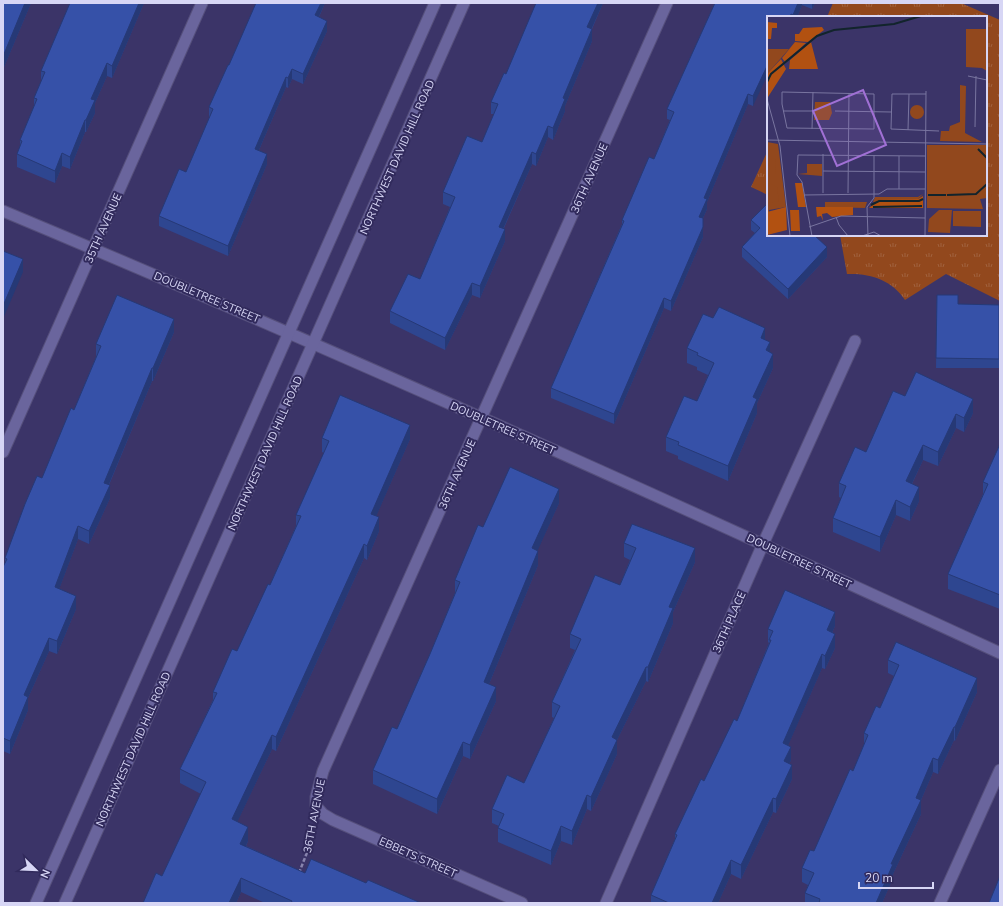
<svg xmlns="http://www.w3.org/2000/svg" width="1003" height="906" viewBox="0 0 1003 906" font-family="'Nunito Sans',sans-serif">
  <defs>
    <pattern id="grass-tufts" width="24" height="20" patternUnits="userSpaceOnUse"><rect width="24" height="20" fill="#92481d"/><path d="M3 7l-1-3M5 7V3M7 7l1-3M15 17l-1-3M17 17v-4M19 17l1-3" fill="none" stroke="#a1623e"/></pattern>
  </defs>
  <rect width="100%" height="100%" fill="#3b3468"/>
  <path fill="url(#grass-tufts)" d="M833,3H961L1000,20V301L946,274L905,300C892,280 870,273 847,274L840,235H986V17H827Z
    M768,150V195L751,187Z"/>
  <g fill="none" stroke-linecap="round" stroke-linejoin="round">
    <defs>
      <path id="minor" d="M3,211C338,351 670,501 1000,653
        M3,452L202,3
        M522,903L333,820L323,814L316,806V797L323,771L667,3
        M606,903L763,544L855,341
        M940,903L1000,770"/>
      <path id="tertiary" d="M36,903L435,3
        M65,903L464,3"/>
    </defs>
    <use href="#minor" stroke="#554f7b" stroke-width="13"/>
    <use href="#tertiary" stroke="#554f7b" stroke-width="13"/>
    <path stroke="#8884ae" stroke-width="2.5" stroke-dasharray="4 2" stroke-linecap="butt" d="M299,873L308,850L312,828"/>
    <use href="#minor" stroke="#6a659d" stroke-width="11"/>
    <use href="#tertiary" stroke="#6a659d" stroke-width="11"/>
  </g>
  <path fill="#2e4690" d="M3,3H31L4,67H3Z
    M70,3H144L112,78L107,76L95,103V113L86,132H85L70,169L62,166L55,183L17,167V154L20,148V140L34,106V98L41,82V71Z
    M253,3H325L319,17L327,31L303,84L292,79L288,88L286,87L259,150L267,164L228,256L159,226V216L186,172L210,118L209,117V107L229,65L256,5Z
    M603,3L592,29V41L565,106V111L553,140L548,137L536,166L532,164L504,228L505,241L480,298L472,295L445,350L390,323V311L420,279L450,207L443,204V192L482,142L494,114H491V102L506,74Z
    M715,3H815L812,9L802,5L797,17H768L753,106L748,104L707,202V209L703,218V237L671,311L664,308L614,424L551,398V388L622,224V220L654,159L670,120L667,119V109Z
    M751,220L827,257L788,299L742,257V247L755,233L751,230Z
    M937,295L958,304L999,305V368H936Z
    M174,332L153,381H152L109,485L110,498L89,544L78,539L59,589L76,609L57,654L49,651L28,698V710L10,754L3,751V567L5,563V558L74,410L96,357V344Z
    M765,340L770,352L773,368L757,403V413L728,481L678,459V456L666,451V437L697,401L708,375L697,370V367L687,363V348Z
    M905,396L973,413L964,432L956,428L938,466L923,460L912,484L919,501L910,521L896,515L880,552L833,532V518L841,498L839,497V483L866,452Z
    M322,438L410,439L376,516L379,531L367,560L364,558L276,751L272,749L237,822L248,841L246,846L305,873L366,883L421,903H265L241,892L236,903H143L162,876L201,794L180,783V769L213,700V692L237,651L270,585L296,526V515L324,453L322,452Z
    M1000,444V609L948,589V574L983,494V482Z
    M559,503L537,551L538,565L489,684L496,701L470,759L463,756L437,814L373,784V770L397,729L430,654L455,593V580L483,527Z
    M624,543L695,562L673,612V623L648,682L646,681L617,740V754L591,811L587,809L572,845L561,841L551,865L498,842V828L499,826L492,823V809L524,783L554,718L552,717V702L575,650L570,648V634L620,585L630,560L624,557Z
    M835,626L832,633L835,648L825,669L822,668L788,745L791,760L789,764L792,779L776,813L773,812L741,879L731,874L718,903H651V895L675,839V834L737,721L769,643L768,642V629Z
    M888,660L977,692L955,741L954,740L938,774L933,772L921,800V814L893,874V878L882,903H805V893L808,885L802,882V868L814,851L853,771L864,744V733L880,708L894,676L888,673Z"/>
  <path fill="#263976" d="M25,3H31L4,67V54Z
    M139,3H144L112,78V66Z
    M321,3H325L315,25V15Z
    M598,3H603L587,39V27Z
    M798,3H802V5L797,17H793V15Z
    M812,3H815L812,9Z
    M327,21V31L303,84V74Z
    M592,29V41L565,106V111L553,140V128L563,98Z
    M107,63V76L95,103V113L86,132V120L91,99Z
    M768,64V74L753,106V96Z
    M292,69V79L288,88V78Z
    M286,77V87L255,159V149Z
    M748,94V104L707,202V209L699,227V217L704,198Z
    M85,120V132L70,169V157Z
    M548,126V137L536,166V154Z
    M532,152V164L499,238V227Z
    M62,153V166L55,183V171Z
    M267,154V164L228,256V246Z
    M703,227V237L671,311V301Z
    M505,229V241L480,298V286Z
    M827,247V257L788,299V289Z
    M23,259V272L3,319V306Z
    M472,283V295L445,350V338Z
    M664,298V308L614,424V414Z
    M174,319V332L153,381V368Z
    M765,328V342L761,338Z
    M770,342V357L766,350Z
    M773,354V368L757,403V413L728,481V466L753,397Z
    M152,368V381L104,496V483Z
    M973,399V413L964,432V418Z
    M956,414V428L938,466V452Z
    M410,425V439L371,528V514Z
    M923,445V460L906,496V481Z
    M110,485V498L89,544V531Z
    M919,487V501L910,521V507Z
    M559,489V503L532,563V548Z
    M896,500V515L880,552V537Z
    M379,517V531L367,560V546Z
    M78,526V539L55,600V587Z
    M364,544V558L276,751V737Z
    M695,548V562L673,612V623L648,682V667L669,607Z
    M538,551V565L484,696V682Z
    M76,596V609L57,654V641Z
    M835,612V626L827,644V630Z
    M835,634V648L825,669V656Z
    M49,638V651L28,698V710L10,754V741L24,695Z
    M822,654V668L783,757V743Z
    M646,667V681L617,740V754L591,811V797L612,737Z
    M977,678V692L955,741V727Z
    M496,687V701L470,759V745Z
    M954,727V740L938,774V760Z
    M272,735V749L232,833V819Z
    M463,742V756L437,814V799Z
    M791,747V760L784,775V761Z
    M933,758V772L921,800V814L893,874V878L882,903H876L916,798Z
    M792,765V779L776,813V799Z
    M587,795V809L572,845V831Z
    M773,798V812L741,879V865Z
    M561,826V841L551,865V851Z
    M248,827V841L240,858V844Z
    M731,860V874L718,903H712Z
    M241,878V892L236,903H229Z"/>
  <path fill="#3651a8" stroke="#263976" d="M3,3H25L4,54L3,53Z
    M70,3H139L112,66L107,63L91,99L95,100L86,120H85L70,157L62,153L55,171L17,154L22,141L20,140L37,99L34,98L45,72L41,71Z
    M256,3H321L315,15L327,21L303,74L292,69L288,78L286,77L255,149L267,154L228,246L159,216L179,169L186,172L213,109L209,107L228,65H229Z
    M536,3H598L587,27L592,29L563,98L565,99L553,128L548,126L536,154L532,152L499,227L505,229L480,286L472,283L445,338L390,311L408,274L420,279L455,197L443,192L467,136L482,142L498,104L491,102L504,73L506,74Z
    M715,3H798L793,15L791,14L790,17H768V64L753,96L748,94L704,198L707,199L699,217L703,218V227L671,301L664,298L614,414L551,388L624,221L622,220L649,157L654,159L674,112L667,109Z
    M768,203V235H814L827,247L788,289L742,247L760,228L751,220Z
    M3,251L23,259L3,306Z
    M117,295L174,319L153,368H152L104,483L110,485L89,531L78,526L55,587L76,596L57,641L49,638L24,695L28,697L10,741L3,738V567L7,559L5,558L25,504L37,476L42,478L71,408L74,410L101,346L96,344Z
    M937,295H958V304L999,305V359L936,358Z
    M719,307L765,328L761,338L770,342L766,350L773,354L753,397L757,399L728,466L678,445L679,442L666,437L684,396L697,401L714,363L697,355L698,353L687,348L703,314L713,318Z
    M916,372L973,399L964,418L956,414L938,452L923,445L906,481L919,487L910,507L896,500L880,537L833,518L846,486L839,483L855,447L866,452L893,391L905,396Z
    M340,395L410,425L371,514L379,517L367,546L364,544L276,737L272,735L232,819L248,827L240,844L305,873L311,859L366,883L368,880L421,903H291L292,901L241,878L229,903H143L156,873L162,876L206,782L180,769L217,693L213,692L232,649L237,651L268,584L270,585L301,516L296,515L329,441L322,438Z
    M1000,444V595L948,574L988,484L983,482Z
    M510,467L559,489L532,548L538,551L484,682L496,687L470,745L463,742L437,799L373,770L392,727L397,729L430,654L460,582L455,580L478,525L483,527Z
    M632,524L695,548L669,607L673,608L648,667H646L612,737L617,740L591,797L587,795L572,831L561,826L551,851L498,828L504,814L492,809L507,775L524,783L560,706L552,702L581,639L570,634L595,575L620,585L636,548L624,543Z
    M785,590L835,612L827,630L835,634L825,656L822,654L783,743L791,747L784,761L792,765L776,799L773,798L741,865L731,860L712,903H669L651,895L677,835L675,834L701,779L704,781L734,719L737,721L771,640H769L773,631L768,629Z
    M896,642L977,678L955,727H954L938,760L933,758L916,798L921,800L891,864H893L876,903H819L820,899L805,893L814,873L802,868L810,850L814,851L850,769L853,771L868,735L864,733L876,706L880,708L899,665L888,660Z
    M1000,876V903H989Z"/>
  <g text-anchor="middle" stroke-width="4" stroke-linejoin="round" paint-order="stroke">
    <g font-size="11" fill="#d7d6f5" stroke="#312a5c">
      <text transform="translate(397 157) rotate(-66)" y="4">NORTHWEST DAVID HILL ROAD</text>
      <text transform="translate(589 178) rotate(-66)" y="4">36TH AVENUE</text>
      <text transform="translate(103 228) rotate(-66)" y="4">35TH AVENUE</text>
      <text transform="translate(207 297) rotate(23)" y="4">DOUBLETREE STREET</text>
      <text transform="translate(503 428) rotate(24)" y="4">DOUBLETREE STREET</text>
      <text transform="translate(265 453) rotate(-66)" y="4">NORTHWEST DAVID HILL ROAD</text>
      <text transform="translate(457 474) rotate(-66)" y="4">36TH AVENUE</text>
      <text transform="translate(799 561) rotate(25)" y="4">DOUBLETREE STREET</text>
      <text transform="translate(729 622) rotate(-66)" y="4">36TH PLACE</text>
      <text transform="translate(133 749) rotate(-66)" y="4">NORTHWEST DAVID HILL ROAD</text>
      <text transform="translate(314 816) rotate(-79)" y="4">36TH AVENUE</text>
      <text transform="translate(418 857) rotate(24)" y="4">EBBETS STREET</text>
    </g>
  </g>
  <g transform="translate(767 16)">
    <rect width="220" height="220" fill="#3b3468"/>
    <path d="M199,13H220V55L215,52L199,51ZM0,33H22L0,58ZM48,86H63L65,97L62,104H47ZM143 96a7 7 0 1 1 14 0a7 7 0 1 1-14 0ZM0,126L11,128L19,191L2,194V196H0ZM40,148H55V160L31,158L40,157ZM156,178L151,183L106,186L108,181H151ZM58,186H100L98,192L58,191Z" fill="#92481d"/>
    <path d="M0,6L10,7V12H5L4,23H0ZM55,11L57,14L41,26L28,25V18H32L36,12ZM28,26L39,27L18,46L15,42ZM44,26L51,53H22L23,44ZM14,43L19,53L1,81L0,58ZM28,167H35L39,191H31ZM156,180V192H102L111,184L151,183ZM19,191L20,214L0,219V196ZM49,191H86V199L65,201L60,197L55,198L56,205L54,200L50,201ZM23,194H32L33,215H24Z" fill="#b25111"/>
    <path d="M193,69L199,70L198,117L215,126L173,125L174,115H182L183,110L193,106Z" fill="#92481d"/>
    <path d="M160,129H220V182L213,183L216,193L160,192ZM9,142L8,158L0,165V144ZM0,166L10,171L12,185L0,187ZM172,194H185L183,217L161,216L162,203ZM186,195H214V211L186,210Z" fill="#92481d"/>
    <path fill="none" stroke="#12242c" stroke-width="2" d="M0,66L4,58L50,20L67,14L127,8L154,0M211,133L220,142M161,179H179M180,179L209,178L220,168M104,189L112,185H152L156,183M106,191L155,190"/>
    <path fill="none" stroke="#7975a0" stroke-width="1" d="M201,60L220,64M15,76L107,78V113L20,112L15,88ZM159,78H125L124,113L172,115M0,83L13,130L23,220M16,95H46M68,95L124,96M208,111L209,60M45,113L46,76M141,114L142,78M0,124L220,128M56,155L158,156M132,173V140M56,177V138M81,177L82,77M37,179L112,178L120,173H158M69,201L72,209L81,220M42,211L74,200L158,202M45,220L35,166L30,159L31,139L159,140M95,220L107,216L114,220M101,220L100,191L107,182V139M158,220L159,75"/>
    <path fill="#a070d5" fill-opacity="0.15" stroke="#a070d5" stroke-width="2" d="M96,74L119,129L70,150L46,95Z"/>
    <rect width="220" height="220" fill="none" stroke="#d7d6f5" stroke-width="2"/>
  </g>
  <rect width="1003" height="906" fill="none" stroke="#d7d6f5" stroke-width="8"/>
  <g transform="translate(36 870) rotate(113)" stroke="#312a5c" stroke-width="3" paint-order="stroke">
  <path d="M0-3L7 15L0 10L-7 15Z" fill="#d7d6f5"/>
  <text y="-6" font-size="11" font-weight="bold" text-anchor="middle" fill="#d7d6f5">N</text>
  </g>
  <path d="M859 882v6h74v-6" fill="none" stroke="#d7d6f5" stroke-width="2"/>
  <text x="865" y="882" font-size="12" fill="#d7d6f5" stroke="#312a5c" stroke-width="3" paint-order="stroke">20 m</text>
</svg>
